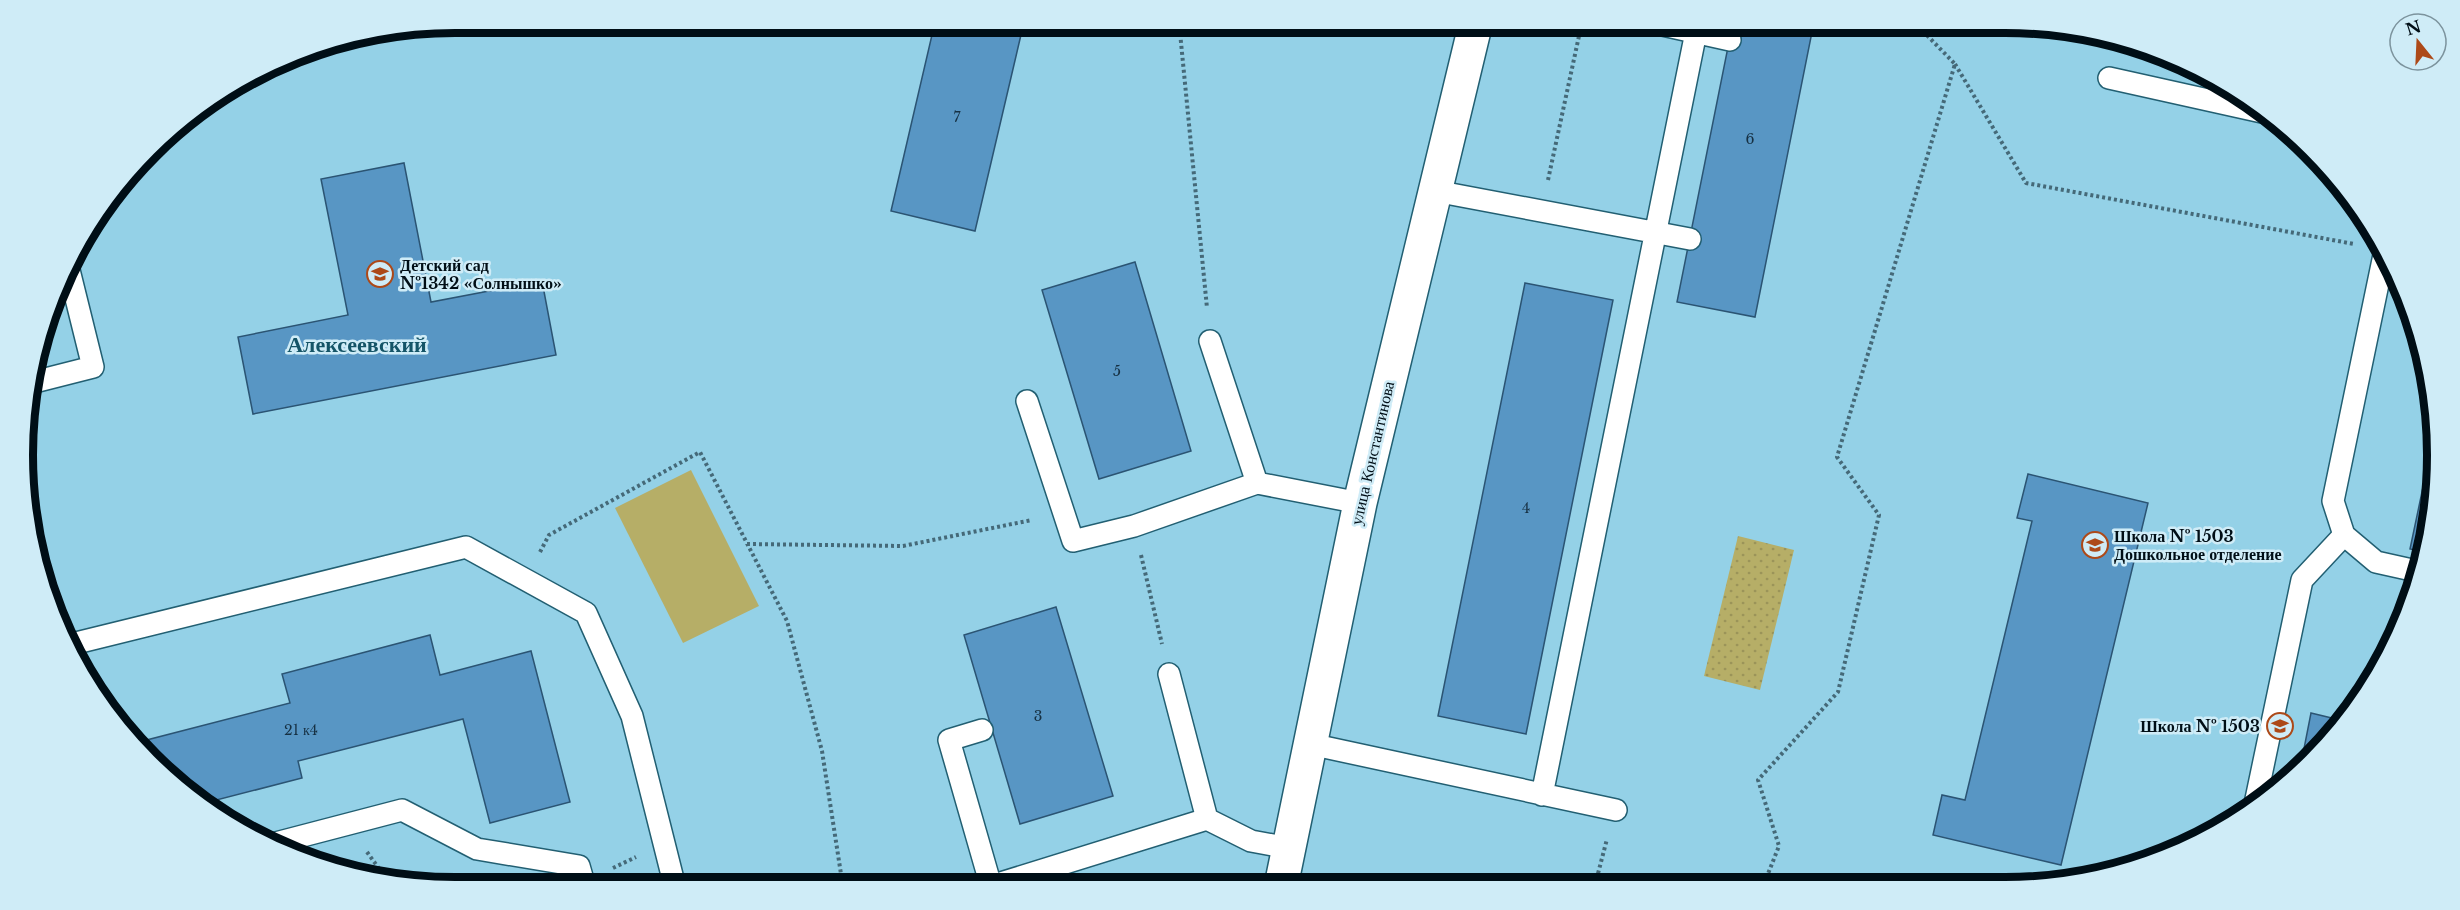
<svg xmlns="http://www.w3.org/2000/svg" width="2460" height="910" viewBox="0 0 2460 910" font-family="'Libre Baskerville',serif">
  <defs>
    <pattern id="park-dots" width="8" height="8" patternUnits="userSpaceOnUse" patternTransform="scale(1.5)"><rect width="8" height="8" fill="#b6ae67"/><path d="M2 2h.1M6 6h.1" fill="none" stroke="#9b9459" stroke-width="1.8" stroke-linecap="round"/></pattern>
  </defs>
  <rect width="100%" height="100%" fill="#94d1e7"/>
  <path fill="#b6ae67" d="M691,470L759,606L683,643L615,508Z"/>
  <path fill="url(#park-dots)" d="M1738,536L1794,550L1760,690L1704,676Z"/>
  <path fill="#5896c4" stroke="#2b5473" stroke-width="1.5" d="M935,22H1024L975,231L891,211Z
    M1733,22H1814L1755,317L1677,302Z
    M404,163L431,302L542,281L556,355L253,414L238,337L348,315L321,179Z
    M1135,262L1191,451L1099,479L1042,290Z
    M1525,283L1613,300L1526,734L1438,716Z
    M2435,430L2437,484L2425,552L2410,549Z
    M2028,474L2148,503L2061,865L1933,835L1942,795L1965,800L2032,521L2017,518Z
    M1056,607L1113,796L1020,824L964,635Z
    M430,635L440,675L531,651L570,802L490,823L463,719L298,761L302,778L201,804L192,798L139,742L290,703L282,674Z
    M2311,713L2340,720L2300,769Z"/>
  <g fill="none" stroke-linecap="round" stroke-linejoin="round">
    <defs>
      <path id="lane" d="M1649,22L1730,40
        M2109,78L2271,114
        M1435,191L1690,239
        M2385,250L2333,501L2344,535L2376,562L2421,572
        M1210,341L1257,483L1360,503
        M30,383L93,367L68,266
        M1027,401L1073,541L1134,526L1257,483
        M68,645L466,547L586,613L632,716L675,887
        M1169,674L1207,819L1251,841L1289,848
        M982,730L949,740L991,886L1207,819
        M1310,744L1616,810
        M1542,795L1698,22
        M2255,804L2302,580L2344,535
        M268,845L402,810L477,849L579,866L585,887"/>
      <path id="street" d="M1281,886L1360,503L1476,22"/>
    </defs>
    <use href="#lane" stroke="#225f72" stroke-width="24"/>
    <use href="#street" stroke="#225f72" stroke-width="36"/>
    <path stroke="#456978" stroke-width="4" stroke-dasharray="3 3" stroke-linecap="butt" d="M1179,22L1207,308
      M1955,64L2026,183L2354,244
      M1548,180L1582,22
      M747,544L903,546L1032,520
      M540,552L549,535L700,452L787,621L822,751L843,887
      M1141,555L1162,644
      M367,852L380,870L389,871L406,881
      M331,868L338,860
      M613,868L636,857
      M1764,884L1779,846L1758,780L1838,692L1879,515L1837,457L1955,64L1914,22
      M1595,885L1607,839"/>
    <use href="#lane" stroke="#fff" stroke-width="21"/>
    <use href="#street" stroke="#fff" stroke-width="33"/>
  </g>
  <defs>
    <symbol id="school-ring" viewBox="-11 -11 22 22"><circle r="9.5" fill="#cfecf7" stroke="#ad4918" stroke-width="1.5"/><path d="M0-5L7-2L0 1L-7-2ZM-4 1L0 2.5L4 1V4Q0 6-4 4Z" fill="#ad4918"/></symbol>
  </defs>
  <g fill-rule="evenodd">
    <use href="#school-ring" x="365" y="259" width="30" height="30"/>
    <use href="#school-ring" x="2080" y="530" width="30" height="30"/>
    <use href="#school-ring" x="2265" y="711" width="30" height="30"/>
  </g>
  <g text-anchor="middle" stroke-width="5" stroke-linejoin="round" paint-order="stroke">
    <g font-size="14" fill="#163042">
      <text x="957" y="122">7</text>
      <text x="1750" y="144">6</text>
      <text x="1117" y="376">5</text>
      <text x="1526" y="513">4</text>
      <text x="1038" y="721">3</text>
      <text x="301" y="735">21 к4</text>
    </g>
    <g font-size="16" font-weight="bold" fill="#000e16" stroke="#cfecf7" text-anchor="start">
      <text x="400" y="271">Детский сад<tspan x="400" dy="18">№1342 «Солнышко»</tspan></text>
      <text x="2114" y="542">Школа № 1503<tspan x="2114" dy="18">Дошкольное отделение</tspan></text>
      <text x="2260" y="732" text-anchor="end">Школа № 1503</text>
    </g>
    <g font-size="16" fill="#000e16" stroke="#cfecf7">
      <text transform="translate(1372 453) rotate(-77)" y="6">улица Константинова</text>
    </g>
    <g font-size="22" font-weight="bold" fill="#145467" stroke="#cfecf7">
      <text x="357" y="352">Алексеевский</text>
    </g>
  </g>
  <path d="M0 0H2460V910H0ZM455 33H2005A422 422 0 0 1 2427 455V455A422 422 0 0 1 2005 877H455A422 422 0 0 1 33 455V455A422 422 0 0 1 455 33Z" fill="#cfecf7" fill-rule="evenodd"/>
  <path fill="none" stroke="#000e16" stroke-width="8" d="M455 33H2005A422 422 0 0 1 2427 455V455A422 422 0 0 1 2005 877H455A422 422 0 0 1 33 455V455A422 422 0 0 1 455 33Z"/>
  <g transform="translate(2418 42) rotate(342)"><circle r="28" fill="#cfecf7" stroke="#7c939d" stroke-width="1.5"/>
  <path d="M0-4.5L10 22L0 15L-10 22Z" fill="#ad4918"/>
  <text y="-9" font-size="16" font-weight="bold" text-anchor="middle" fill="#000e16">N</text>
  </g>
</svg>
